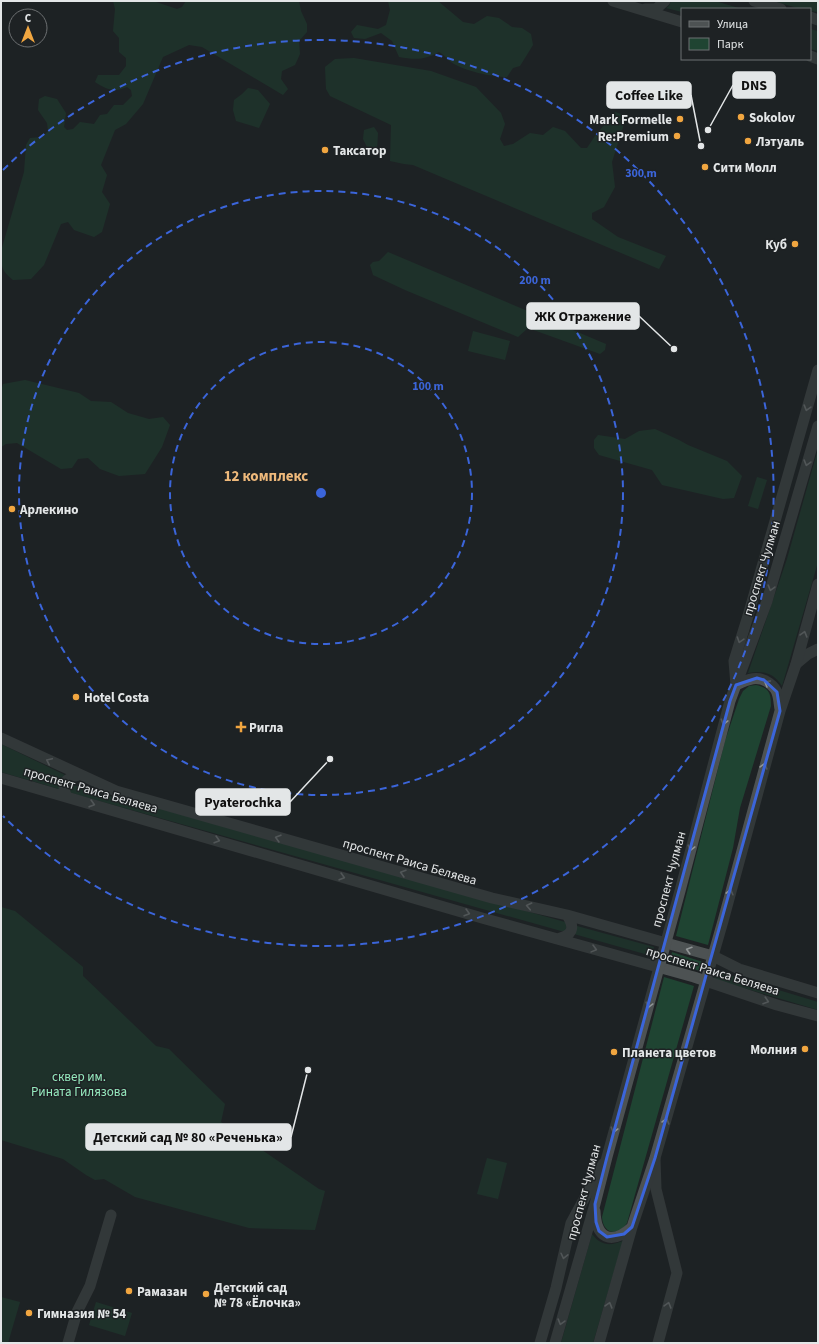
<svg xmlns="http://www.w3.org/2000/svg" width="819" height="1344" viewBox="0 0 819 1344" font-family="'Source Sans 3',sans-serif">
  <rect width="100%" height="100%" fill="#1e2224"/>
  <path fill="#1f4432" d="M113,1H153L177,9L182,7L186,1H299L301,11L307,24V32L299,41L300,54L295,65L282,71L281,79L288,89L283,95L202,47L189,45L163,57L143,104L126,124L115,130L101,165L107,175L102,192L110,204L102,232L94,237L74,230L68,222L61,224L44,265L31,279L13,280C1,270 1,266 1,251L24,172L26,145L30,138L42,137L48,131L47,123L38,110L39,99L45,96L57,99L66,113L64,127L67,130L73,129L80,122L94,124L100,115L107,114L114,105H123L132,96L131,90L127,87C114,93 106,89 95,82L98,75H119L126,66V58L119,52V38L113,31L115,9Z
    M388,1H438L463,22L474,24L487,16L499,18L512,27L522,28L531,34L533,45L520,66L513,68L507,77C492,77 464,71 451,62C446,59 445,55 439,52C424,60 416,60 399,57L392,41L381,33L365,39L354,38L351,32L357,25L378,29L386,25L390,10Z
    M671,1H715L742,9H682V12L666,8L669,6Z
    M773,1H818V12L810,11V9H801Z
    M810,29L818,31V51L810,49Z
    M354,58L431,71L476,87L501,113L505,124L500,139L504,146L513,144L530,133L543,135L553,127L565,131L581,148H587L595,136L615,112L624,115L623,127L612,162L615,187L604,207L592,213V219L618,237L666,256L659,269L413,165L404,164L390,161L391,125L330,96L326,89L325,67L335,59Z
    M248,88L258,90L270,104L259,128L236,121L233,110L234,100L242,94Z
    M374,127L378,133L377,151L370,153L363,139L364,130Z
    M388,252L606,344L605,350L600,354L528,328L518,337L405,290L373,275L370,265L373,262L379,261Z
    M473,331L510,341L505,360L468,351Z
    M25,380L79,393L91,401L111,402L128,413L149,419L163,417L170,425L162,447L145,474L119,476L100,469L88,458L78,459L72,468L61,469L17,443L6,444L1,447L2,408L1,391L3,384Z
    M655,429L679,440L688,445L727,461L742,476L734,498L723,499L662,485L652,470L599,455L594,448V440L598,435L625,439L639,431Z
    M818,449V562L782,686C774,673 763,670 748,673L787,559Z
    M757,477L767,480L758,509L748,506Z
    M756,685C769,688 771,693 771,706L740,808L733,848L708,945L676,936L725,741L739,699L743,691L749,686Z
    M1,744L65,775L59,789L1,772Z
    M70,785H73L98,794L133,801L565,922L568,924L565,931H561L71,793L69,787Z
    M1,907L15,911L83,967V976L156,1046L169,1049L225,1104L221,1122L319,1189L325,1191L315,1230L249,1228L135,1197L104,1179L95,1180L86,1175L63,1159L1,1140Z
    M577,926L654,947L652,956L574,934L576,932Z
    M672,952L703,962L700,971L669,962Z
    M716,971L818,1002V1010L714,979Z
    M664,977L694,986L627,1223C618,1237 603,1234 602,1217Z
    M487,1158L507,1163L498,1199L477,1194Z
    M592,1234C601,1246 610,1246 623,1241L593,1343H561Z
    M1,1297L20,1302L8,1343H1Z
    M96,1302L132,1313L125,1336L89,1325Z"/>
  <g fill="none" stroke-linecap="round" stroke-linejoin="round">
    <path stroke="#4d5253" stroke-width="11" d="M796,664L808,654L818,649
      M736,685L734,661L748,616L818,370
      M655,1159L656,1189L677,1273L658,1343
      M68,1343L77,1312L90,1286L111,1215
      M540,1343L556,1288L571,1223L603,1164"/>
    <path stroke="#4d5253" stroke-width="11" d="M613,1L682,22
      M754,1L781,9
      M645,9H656L665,1
      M810,17L818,20
      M810,56L818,59
      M1,738L116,791L492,898L567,915L666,943L713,956L739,969L818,993
      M1,778L482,918L694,977L777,1005L818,1016
      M67,797C60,782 65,779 79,775
      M557,939C572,935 576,929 567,915"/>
    <path stroke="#4d5253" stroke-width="11" d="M736,685C748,679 758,675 769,683C773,686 776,689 777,693C779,698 779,704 780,709
      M595,1211C596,1238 611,1246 632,1227
      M555,1343L595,1204L607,1157L680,891L730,701L767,601L818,426
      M599,1343L632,1227L655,1158L723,921L780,711L796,664L818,584"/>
  </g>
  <defs><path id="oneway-chevron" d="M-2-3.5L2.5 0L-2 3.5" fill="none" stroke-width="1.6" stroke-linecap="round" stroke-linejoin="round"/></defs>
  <g stroke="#909596">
    <use href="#oneway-chevron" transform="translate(807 408) rotate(106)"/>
    <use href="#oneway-chevron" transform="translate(807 463) rotate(106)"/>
    <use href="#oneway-chevron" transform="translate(771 588) rotate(106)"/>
    <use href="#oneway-chevron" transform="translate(804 634) rotate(-74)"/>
    <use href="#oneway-chevron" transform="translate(740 640) rotate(108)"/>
    <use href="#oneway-chevron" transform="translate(767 683) rotate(-150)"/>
    <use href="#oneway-chevron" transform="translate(724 722) rotate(105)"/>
    <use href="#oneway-chevron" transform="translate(49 761) rotate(-155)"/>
    <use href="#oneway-chevron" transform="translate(764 766) rotate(-74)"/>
    <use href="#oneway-chevron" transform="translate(92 804) rotate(16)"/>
    <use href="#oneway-chevron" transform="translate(278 838) rotate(-164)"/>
    <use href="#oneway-chevron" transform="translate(217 840) rotate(16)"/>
    <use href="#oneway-chevron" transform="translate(691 848) rotate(105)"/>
    <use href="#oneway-chevron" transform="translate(403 873) rotate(-164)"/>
    <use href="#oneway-chevron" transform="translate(342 877) rotate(16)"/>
    <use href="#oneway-chevron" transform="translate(730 892) rotate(-76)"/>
    <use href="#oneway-chevron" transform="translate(529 906) rotate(-168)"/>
    <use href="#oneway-chevron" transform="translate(467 913) rotate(16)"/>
    <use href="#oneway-chevron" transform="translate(594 949) rotate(15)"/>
    <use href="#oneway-chevron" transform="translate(689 950) rotate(-163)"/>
    <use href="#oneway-chevron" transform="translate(766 1001) rotate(18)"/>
    <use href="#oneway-chevron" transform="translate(649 1005) rotate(105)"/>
    <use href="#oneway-chevron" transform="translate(666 1121) rotate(-74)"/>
    <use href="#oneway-chevron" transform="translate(614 1130) rotate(105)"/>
    <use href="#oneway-chevron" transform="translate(564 1256) rotate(103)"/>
    <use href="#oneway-chevron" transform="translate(609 1305) rotate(-74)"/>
    <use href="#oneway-chevron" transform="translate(668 1305) rotate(-74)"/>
    <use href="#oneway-chevron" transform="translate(561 1322) rotate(106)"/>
  </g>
  <path d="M0 0H819V1344H0ZM757,678L764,680L777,692L780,711L655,1158L632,1227L624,1234L607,1237L599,1231L596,1222L595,1204L607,1157L730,701L736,685Z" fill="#1e2224" fill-opacity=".55" fill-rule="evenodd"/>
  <path fill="none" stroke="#3b65da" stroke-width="3" stroke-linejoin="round" d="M757,678L764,680L777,692L780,711L655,1158L632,1227L624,1234L607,1237L599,1231L596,1222L595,1204L607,1157L730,701L736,685Z"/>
  <g fill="none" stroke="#3b65da" stroke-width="2" stroke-dasharray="7 5">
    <circle cx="321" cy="493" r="151"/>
    <circle cx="321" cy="493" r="302"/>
    <path d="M3 170A453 453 0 1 1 3 816"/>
  </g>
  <g fill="#f1a640" stroke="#1e2224" stroke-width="1.5">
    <circle cx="741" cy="117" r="4"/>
    <circle cx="680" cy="119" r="4"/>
    <circle cx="677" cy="136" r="4"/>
    <circle cx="748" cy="141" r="4"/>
    <circle cx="325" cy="150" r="4"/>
    <circle cx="705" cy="167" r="4"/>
    <circle cx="795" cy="244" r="4"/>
    <circle cx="12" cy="509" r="4"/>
    <circle cx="76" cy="697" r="4"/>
    <path d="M239 721h4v4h4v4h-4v4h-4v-4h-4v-4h4z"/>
    <circle cx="805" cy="1049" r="4"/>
    <circle cx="614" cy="1052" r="4"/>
    <circle cx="129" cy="1291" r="4"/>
    <circle cx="206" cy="1294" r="4"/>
    <circle cx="29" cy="1313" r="4"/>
  </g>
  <g text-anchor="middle" stroke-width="3" stroke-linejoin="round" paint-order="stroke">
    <g font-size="13" font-weight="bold" fill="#e3e6e7" stroke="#1e2224" text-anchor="start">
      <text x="749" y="122">Sokolov</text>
      <text x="672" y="124" text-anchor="end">Mark Formelle</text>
      <text x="669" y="141" text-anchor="end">Re:Premium</text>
      <text x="756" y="146">Лэтуаль</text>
      <text x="333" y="155">Таксатор</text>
      <text x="713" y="172">Сити Молл</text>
      <text x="787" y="249" text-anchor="end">Куб</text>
      <text x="20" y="514">Арлекино</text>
      <text x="84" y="702">Hotel Costa</text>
      <text x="249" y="732">Ригла</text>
      <text x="797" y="1054" text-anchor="end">Молния</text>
      <text x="622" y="1057">Планета цветов</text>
      <text x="214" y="1292">Детский сад<tspan x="214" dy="15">№ 78 «Ёлочка»</tspan></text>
      <text x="137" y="1296">Рамазан</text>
      <text x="37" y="1318">Гимназия № 54</text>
    </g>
    <g font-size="13" fill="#e3e6e7" stroke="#1e2224">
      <text transform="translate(761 568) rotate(-73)" y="5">проспект Чулман</text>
      <text transform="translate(91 789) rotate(16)" y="5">проспект Раиса Беляева</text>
      <text transform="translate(410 861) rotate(16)" y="5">проспект Раиса Беляева</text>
      <text transform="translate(668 879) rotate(-75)" y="5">проспект Чулман</text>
      <text transform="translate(713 970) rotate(17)" y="5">проспект Раиса Беляева</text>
      <text transform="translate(583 1192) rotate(-75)" y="5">проспект Чулман</text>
    </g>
    <g font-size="13" fill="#95eabe" stroke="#1e2224">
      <text x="79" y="1081">сквер им.<tspan x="79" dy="15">Рината Гилязова</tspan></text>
    </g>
    <g font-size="15" font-weight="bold" fill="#eeb97b" stroke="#1e2224">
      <text x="266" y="481">12 комплекс</text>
    </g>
  </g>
  <circle cx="321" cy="493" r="6" fill="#3b65da" stroke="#1e2224" stroke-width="2"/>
  <g font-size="12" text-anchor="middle" font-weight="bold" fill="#3b65da" stroke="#1e2224" stroke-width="3" stroke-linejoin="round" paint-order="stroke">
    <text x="641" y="177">300 m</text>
    <text x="535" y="284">200 m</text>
    <text x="428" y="390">100 m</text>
  </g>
  <path fill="none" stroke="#e3e6e7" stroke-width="1.5" d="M708 130L733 85M701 146L691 95M674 349L639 316M330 759L290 802M308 1070L291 1137"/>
  <g fill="#e3e6e7" stroke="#1e2224" stroke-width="1.5">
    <circle cx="708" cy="130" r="4"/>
    <circle cx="701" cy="146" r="4"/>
    <circle cx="674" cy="349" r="4"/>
    <circle cx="330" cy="759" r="4"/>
    <circle cx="308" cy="1070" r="4"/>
  </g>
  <g fill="#e3e6e7" stroke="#e3e6e7" stroke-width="1.5">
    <rect x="733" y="72" width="42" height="26" rx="4"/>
    <rect x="607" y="82" width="84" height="26" rx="4"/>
    <rect x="527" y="303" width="112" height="26" rx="4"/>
    <rect x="196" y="789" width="94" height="26" rx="4"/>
    <rect x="86" y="1124" width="205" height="26" rx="4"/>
  </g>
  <g font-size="14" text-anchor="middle" font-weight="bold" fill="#111">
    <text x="754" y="90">DNS</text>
    <text x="649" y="100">Coffee Like</text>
    <text x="583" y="321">ЖК Отражение</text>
    <text x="243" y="807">Pyaterochka</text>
    <text x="188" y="1142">Детский сад № 80 «Реченька»</text>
  </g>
  <rect width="819" height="1344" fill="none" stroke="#e3e6e7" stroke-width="4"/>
  <rect x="681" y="8" width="130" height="52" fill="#1e2224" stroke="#6d7072"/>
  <rect x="689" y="21" width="20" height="6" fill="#4d5253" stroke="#6d7072"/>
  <text x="717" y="28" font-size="12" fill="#e3e6e7">Улица</text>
  <rect x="689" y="38" width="20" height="12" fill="#1f4432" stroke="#6d7072"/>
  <text x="717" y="48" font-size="12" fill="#e3e6e7">Парк</text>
  <g transform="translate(28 28)"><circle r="19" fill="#1e2224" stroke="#6d7072"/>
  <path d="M0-3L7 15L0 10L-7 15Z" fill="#f1a640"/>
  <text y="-6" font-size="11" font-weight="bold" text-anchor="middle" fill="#e3e6e7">С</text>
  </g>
</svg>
